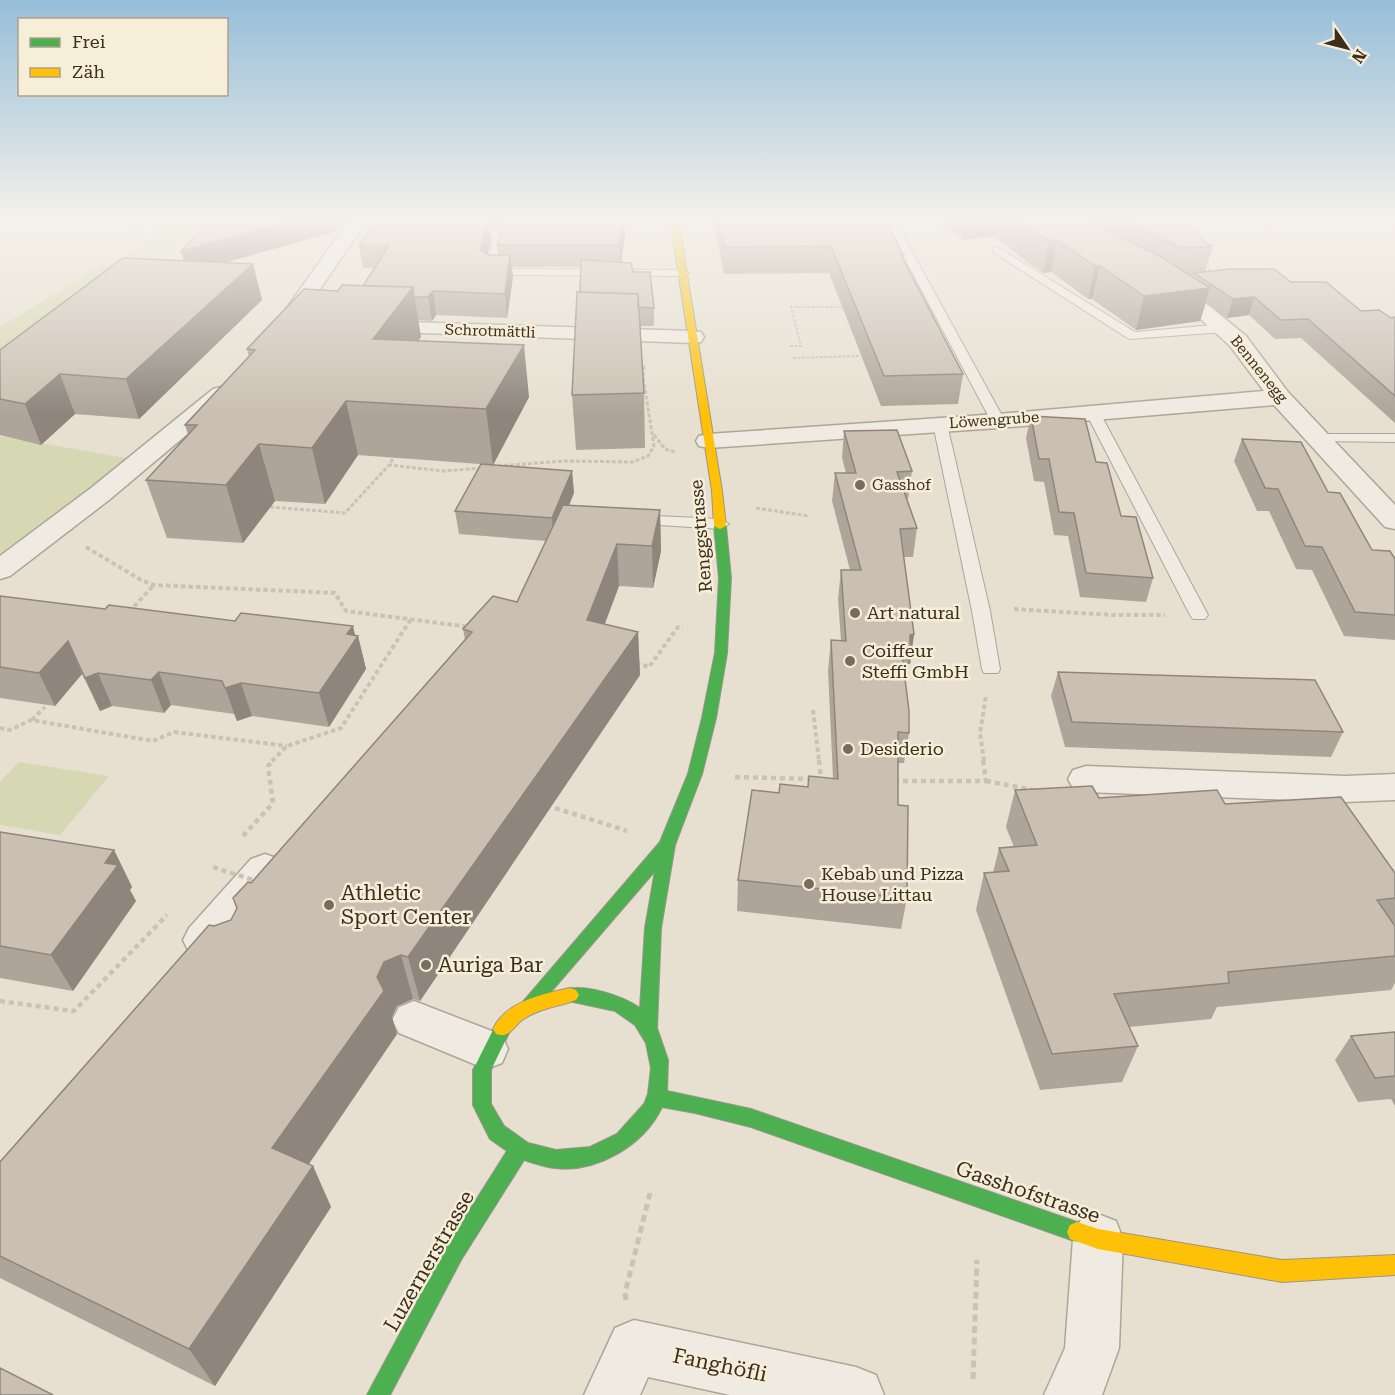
<svg xmlns="http://www.w3.org/2000/svg" width="1395" height="1395" viewBox="0 0 1395 1395" font-family="'Roboto Serif',serif">
  <rect width="100%" height="100%" fill="#e7e0d1"/>
  <path fill="#d6d7b3" d="M172,219H203L151,274L0,399V327L80,279L93,268L123,258L156,236L163,226Z
    M0,436L132,459L0,559Z
    M19,762L109,776L60,835L0,825V782Z"/>
  <g fill="none" stroke-linecap="round" stroke-linejoin="round">
    <defs>
      <path id="lane" d="M884,219H894L1005,421L1003,424L998,425L991,421Z
        M466,231L504,233L505,235L497,269L683,270L689,273L683,276L491,275L485,272L494,238L462,236V232Z
        M997,247L1135,332L1225,324L1231,328L1225,332L1129,339L993,252V248Z
        M1093,409L1100,413L1208,615L1205,619H1193L1190,615L1086,413Z
        M940,420L947,424L990,611L1000,669L998,673H984L982,669L972,611L933,424Z
        M1318,434H1395V442L1313,441L1311,438Z
        M634,515L721,519L729,524L721,529L628,523L626,520Z"/>
      <path id="street" d="M350,219H368L292,330L285,332L278,330L274,326Z
        M1167,281L1174,283L1208,305L1246,336L1288,392L1395,505V529L1385,527L1274,405L998,428L708,448L699,446L696,441L699,436L708,434L998,414L1264,391L1230,346L1194,313L1160,291L1157,287L1160,283Z
        M375,321L693,331L701,332L704,337L701,342L693,343L368,331L364,327L368,323Z
        M221,387L229,389L233,394L229,399L109,500L10,576L0,579V556L91,488L213,389Z
        M1086,766L1345,776L1395,774V800L1345,802L1086,792L1073,788L1068,779L1073,770Z
        M265,854L279,859L284,869L279,879L217,952L203,957L189,952L183,940L189,928L251,859Z
        M414,1001L502,1035L508,1049L502,1063L486,1069L399,1033L392,1020L399,1007Z
        M1098,1214L1116,1221L1123,1239L1119,1348L1102,1395H1044L1065,1348L1073,1239L1080,1221Z
        M634,1320L856,1367L876,1375L884,1395H730L648,1377L640,1395H584L615,1328Z"/>
      <path id="fast" d="M720,523L726,526L731,578L727,653L716,718L702,774L675,845L661,928L657,1028L668,1060L667,1091L751,1109L1077,1222L1084,1225L1087,1232L1084,1239L1077,1242L751,1127L695,1113L662,1107C644,1145 597,1173 555,1168C545,1167 534,1163 524,1160L461,1260L390,1395H367L447,1246L507,1151L490,1139L473,1105V1070L496,1024L502,1021L508,1024L511,1029L491,1070V1104L504,1126L528,1143L556,1150L590,1147L617,1134L644,1104L648,1094L651,1068L646,1043L635,1025L615,1011L564,1000L561,995L564,990C584,983 623,996 640,1008L645,928L655,871L537,1008L531,1010L525,1008L522,1003L660,842L688,774L702,718L715,653L719,578L714,526Z"/>
      <path id="slow" d="M670,219H678L722,491L726,526L720,529L714,526L712,491Z
        M570,988L576,990L579,995L576,1000C558,1007 539,1008 522,1020C513,1027 509,1039 496,1034L493,1029C506,1001 543,994 570,988Z
        M1077,1222L1098,1229L1282,1260L1395,1255V1275L1282,1282L1098,1249L1070,1239L1067,1232L1070,1225Z"/>
    </defs>
    <use href="#lane" stroke="#ada599" stroke-width="2"/>
    <use href="#street" stroke="#ada599" stroke-width="3"/>
    <use href="#fast" stroke="#9c958a" stroke-width="2"/>
    <use href="#slow" stroke="#9c958a" stroke-width="2"/>
    <path stroke="#c8c2b9" stroke-width="2" stroke-dasharray="3 1.5" stroke-linecap="butt" d="M115,219L135,225L156,219
      M1205,274L1210,270L1207,260
      M790,346H801L791,307H844L843,304
      M793,358L859,356"/>
    <path stroke="#c8c2b9" stroke-width="3" stroke-dasharray="4 2" stroke-linecap="butt" d="M654,435L665,449L675,452
      M396,454L389,465L443,471L482,468
      M498,466L564,461L633,462L648,456L654,446L643,376L644,365
      M270,507L345,513L389,465
      M756,508L808,516"/>
    <path stroke="#c8c2b9" stroke-width="4" stroke-dasharray="4.5 3" stroke-linecap="butt" d="M86,547L141,580L154,585L335,593L346,611L470,627
      M1014,609L1112,615H1165
      M129,612L154,585
      M636,663L649,667L678,627H683
      M813,710L819,761
      M32,720L45,707
      M0,728L10,730L31,720L153,741L174,732L287,746
      M272,761L287,746L341,728L411,619
      M984,761L980,733L986,696"/>
    <path stroke="#c8c2b9" stroke-width="4.5" stroke-dasharray="5 4" stroke-linecap="butt" d="M819,760L821,779
      M735,777L811,779
      M894,781H986L983,760
      M986,781L1033,790
      M555,808L627,831
      M243,836L273,803L268,766L274,760
      M0,1001L74,1011L167,915"/>
    <path stroke="#c8c2b9" stroke-width="5" stroke-dasharray="7 4.5" stroke-linecap="butt" d="M626,1300L625,1293L650,1193
      M973,1379L977,1260"/>
    <use href="#lane" fill="#efebe3" fill-rule="evenodd"/>
    <use href="#street" fill="#efebe3" fill-rule="evenodd"/>
    <use href="#fast" fill="#4caf50" fill-rule="evenodd"/>
    <use href="#slow" fill="#ffc107" fill-rule="evenodd"/>
    <path stroke="#c8c2b9" stroke-width="4.5" stroke-dasharray="5 4" stroke-linecap="butt" d="M213,867L256,881"/>
  </g>
  <path fill="#afa499" fill-rule="evenodd" d="M368,219H624L625,238L621,262L633,272L654,308V326H639L644,393L645,448L576,450L572,395L581,267H512L513,277L507,318L436,315L432,321L418,320L421,337L418,340L529,397L493,465L358,455L325,504L275,501L243,543L167,538L146,480L188,435L185,425L249,357L247,349L338,291L363,286L375,268H363L359,246L376,220L369,222ZM490,230L501,231L497,245L498,255L488,254L491,240Z
    M715,219H885L903,255V259L963,374L958,404L881,406L829,273L724,274L715,229Z
    M936,219H1183L1206,243L1213,246L1205,272L1291,282L1361,311L1391,318L1395,317V423L1301,338L1275,339L1249,315L1227,318L1206,303L1200,321L1136,330L1092,299H1088L1051,272L1043,273L1031,265L993,236L963,240Z
    M340,230L224,263L253,264L262,300L139,419L75,414L41,445L0,435V350L184,261L181,251Z
    M1031,416L1096,462L1121,516L1153,578L1146,602L1080,597L1068,536L1054,535L1044,482L1034,481L1026,438Z
    M844,431L912,471L908,499H907L917,528L913,557H904L914,634L910,664H908L906,676H905L909,733L904,763H898V805L907,898L901,929L737,911L738,880L779,793L808,787L833,778L828,670L831,640L841,641L838,599L841,570H850L832,501L835,473H846L842,458Z
    M1242,439L1328,492L1372,550L1395,559V640L1344,636L1312,570L1296,569L1269,511H1257L1234,461Z
    M572,471L574,493L569,505L660,510L661,551L653,588L619,586L605,624L638,632L640,675L420,1001L413,999L397,1006L392,1017L397,1034L309,1164L313,1166L331,1207L215,1386L0,1278V1162L214,926L231,920L251,883L465,640L463,629L517,602L546,541L459,534L455,511Z
    M0,596L105,609L358,636L366,669L329,727L252,716L237,721L234,714L171,705L164,713L112,706L100,711L82,674L55,706L0,698Z
    M1058,672L1343,732L1331,757L1065,747L1051,696Z
    M1015,790L1099,798L1225,804L1395,873V983L1391,990L1217,1007L1211,1019L1129,1027L1138,1046L1122,1082L1040,1090L976,910L984,873H993L999,848L1014,847L1006,827Z
    M0,832L114,850L132,887L130,890L136,901L73,991L0,978Z
    M1395,1032V1106L1391,1099L1358,1102L1335,1060L1351,1036Z"/>
  <path fill="#8e867d" d="M299,219H348L340,230L188,273L181,251Z
    M368,219H379L369,222Z
    M489,219L491,240L483,273L480,250Z
    M624,219L625,238L620,267L619,245Z
    M966,219H996L993,236L963,240Z
    M1057,240L1051,272L1043,273L1049,241Z
    M510,255L513,277L507,318L505,294Z
    M253,264L262,300L139,419L126,379Z
    M1095,266H1100L1092,299H1088Z
    M413,287L421,337L383,391L373,339Z
    M1210,288L1200,321L1136,330L1144,296Z
    M433,291L436,315L432,321L428,297Z
    M1254,297L1249,315L1227,318L1233,299Z
    M524,345L529,397L493,465L486,409Z
    M60,374L75,414L41,445L25,404Z
    M346,401L358,455L325,504L312,448Z
    M259,444L275,501L243,543L226,485Z
    M572,471L574,493L554,542L552,518Z
    M660,510L661,551L653,588L652,546Z
    M617,544L619,586L590,662L587,620Z
    M353,626L356,639L358,636L366,669L329,727L319,693L347,634Z
    M638,632L640,675L420,1001L408,957Z
    M914,634L910,664H908L910,646V635Z
    M68,641L82,674L55,706L39,673Z
    M159,672L171,705L164,713L151,680Z
    M98,673L112,706L100,711L85,678Z
    M241,683L252,716L237,721L225,688Z
    M114,850L132,887L130,890L136,901L73,991L51,955L105,863Z
    M401,955L413,999L397,1006L392,1017L397,1034L291,1190L272,1148L377,977L384,962Z
    M313,1166L331,1207L215,1386L189,1349Z"/>
  <path fill="#cbbfb2" stroke="#8e867d" stroke-width="1.5" d="M210,219H299L181,251Z
    M376,219H489L480,250L488,255H510L505,294L433,291L428,297H414L413,287L363,286L389,246H359Z
    M504,219H624L619,245H497Z
    M718,219H885L903,255H901L963,374L884,376L831,246L724,247Z
    M1017,219H1081L1158,255L1210,288L1144,296L1100,266H1095L1057,240L1049,241L1037,234Z
    M1121,219H1183L1206,243L1213,246L1182,248Z
    M123,258L253,264L126,379L60,374L25,404L0,399V350Z
    M581,260L631,263L633,272H650L654,308L638,307V294L580,292Z
    M1230,269H1274L1291,282H1326L1361,311L1379,310L1391,318L1395,317V396L1308,319L1281,320L1254,297L1233,299L1194,273Z
    M342,285L413,287L373,339L524,345L486,409L346,401L312,448L259,444L226,485L146,480L197,425H185L255,350L247,349L304,289L338,291Z
    M577,292L638,294L644,393L572,395Z
    M1031,416L1085,419L1096,462L1107,463L1121,516L1136,517L1153,578L1086,573L1074,513L1059,512L1049,459H1039Z
    M897,430L912,471L897,472L917,528L900,529L914,634L910,635V646H901L909,711V733L898,732V805L908,806L907,898L738,880L752,790L779,793L780,784L808,787L809,776L838,779L831,640L846,641L841,570H861L835,473H856L844,431Z
    M1242,439L1301,442L1328,492L1340,493L1372,550L1390,551L1395,559V615L1355,612L1322,547L1305,546L1278,489L1265,488Z
    M481,464L572,471L552,518L455,511Z
    M563,505L660,510L652,546L617,544L587,620L638,632L408,957L401,955L384,962L377,977L384,991L272,1148L313,1166L189,1349L0,1256V1162L209,925L214,926L231,920L237,908L233,898L248,882L251,883L472,632L463,629L493,596L517,602Z
    M0,596L105,609L109,605L235,621L241,613L353,626L347,634L358,636L319,693L241,683L225,688L222,681L159,672L151,680L98,673L85,678L68,641L39,673L0,667Z
    M1058,672L1315,680L1343,732L1072,722Z
    M1092,786L1099,798L1217,790L1225,804L1341,797L1395,873V898L1377,900L1395,926V956L1228,972L1229,983L1114,994L1138,1046L1052,1054L984,873L1009,871L999,848L1037,845L1015,790Z
    M0,832L114,850L105,863L118,865L51,955L0,946Z
    M1395,1032V1076L1375,1078L1351,1036Z
    M0,1368L53,1395H0Z"/>
  <linearGradient id="sky" x2="0" y2="1"><stop stop-color="#96bed9"/><stop offset="0.53" stop-color="#f4f1ea"/><stop offset="1" stop-color="#f4f1ea" stop-opacity="0"/></linearGradient>
  <rect width="1395" height="414" fill="url(#sky)"/>
  <g fill="#786c5e" stroke="#f7eed8" stroke-width="2">
    <circle cx="860" cy="485" r="6"/>
    <circle cx="855" cy="613" r="6"/>
    <circle cx="850" cy="661" r="6"/>
    <circle cx="848" cy="749" r="6"/>
    <circle cx="809" cy="884" r="6"/>
    <circle cx="329" cy="905" r="6"/>
    <circle cx="426" cy="965" r="6"/>
  </g>
  <g text-anchor="middle" stroke-width="5" stroke-linejoin="round" paint-order="stroke">
    <g font-size="15" fill="#3d2e20" stroke="#f7eed8">
      <text transform="translate(490 331) rotate(2)" y="5">Schrotmättli</text>
      <text transform="translate(1259 369) rotate(51)" y="5">Bennenegg</text>
      <text transform="translate(994 420) rotate(-4)" y="5">Löwengrube</text>
    </g>
    <g font-size="15" fill="#3d2e20" stroke="#f7eed8" text-anchor="start">
      <text x="872" y="490">Gasshof</text>
    </g>
    <g font-size="18" fill="#3d2e20" stroke="#f7eed8">
      <text transform="translate(701 536) rotate(-95)" y="6">Renggstrasse</text>
    </g>
    <g font-size="18" fill="#3d2e20" stroke="#f7eed8" text-anchor="start">
      <text x="867" y="619">Art natural</text>
      <text x="862" y="657">Coiffeur<tspan x="862" dy="21">Steffi GmbH</tspan></text>
      <text x="860" y="755">Desiderio</text>
      <text x="821" y="880">Kebab und Pizza<tspan x="821" dy="21">House Littau</tspan></text>
    </g>
    <g font-size="21" fill="#3d2e20" stroke="#f7eed8" text-anchor="start">
      <text x="341" y="900">Athletic<tspan x="341" dy="24">Sport Center</tspan></text>
      <text x="438" y="972">Auriga Bar</text>
    </g>
    <g font-size="21" fill="#3d2e20" stroke="#f7eed8">
      <text transform="translate(1028 1192) rotate(19)" y="7">Gasshofstrasse</text>
      <text transform="translate(429 1261) rotate(-60)" y="7">Luzernerstrasse</text>
      <text transform="translate(720 1365) rotate(12)" y="7">Fanghöfli</text>
    </g>
  </g>
  <rect x="18" y="18" width="210" height="78" fill="#f7eed8" stroke="#ada18e" stroke-width="1.5"/>
  <rect x="30" y="38" width="30" height="9" fill="#4caf50" stroke="#ada18e" stroke-width="1.5"/>
  <text x="72" y="48" font-size="18" fill="#3d2e20">Frei</text>
  <rect x="30" y="68" width="30" height="9" fill="#ffc107" stroke="#ada18e" stroke-width="1.5"/>
  <text x="72" y="78" font-size="18" fill="#3d2e20">Zäh</text>
  <g transform="translate(1347 48) rotate(125)" stroke="#f7eed8" stroke-width="4.5" paint-order="stroke">
  <path d="M0-4.5L10 22L0 15L-10 22Z" fill="#3d2e20"/>
  <text y="-9" font-size="16" font-weight="bold" text-anchor="middle" fill="#3d2e20">N</text>
  </g>
</svg>
